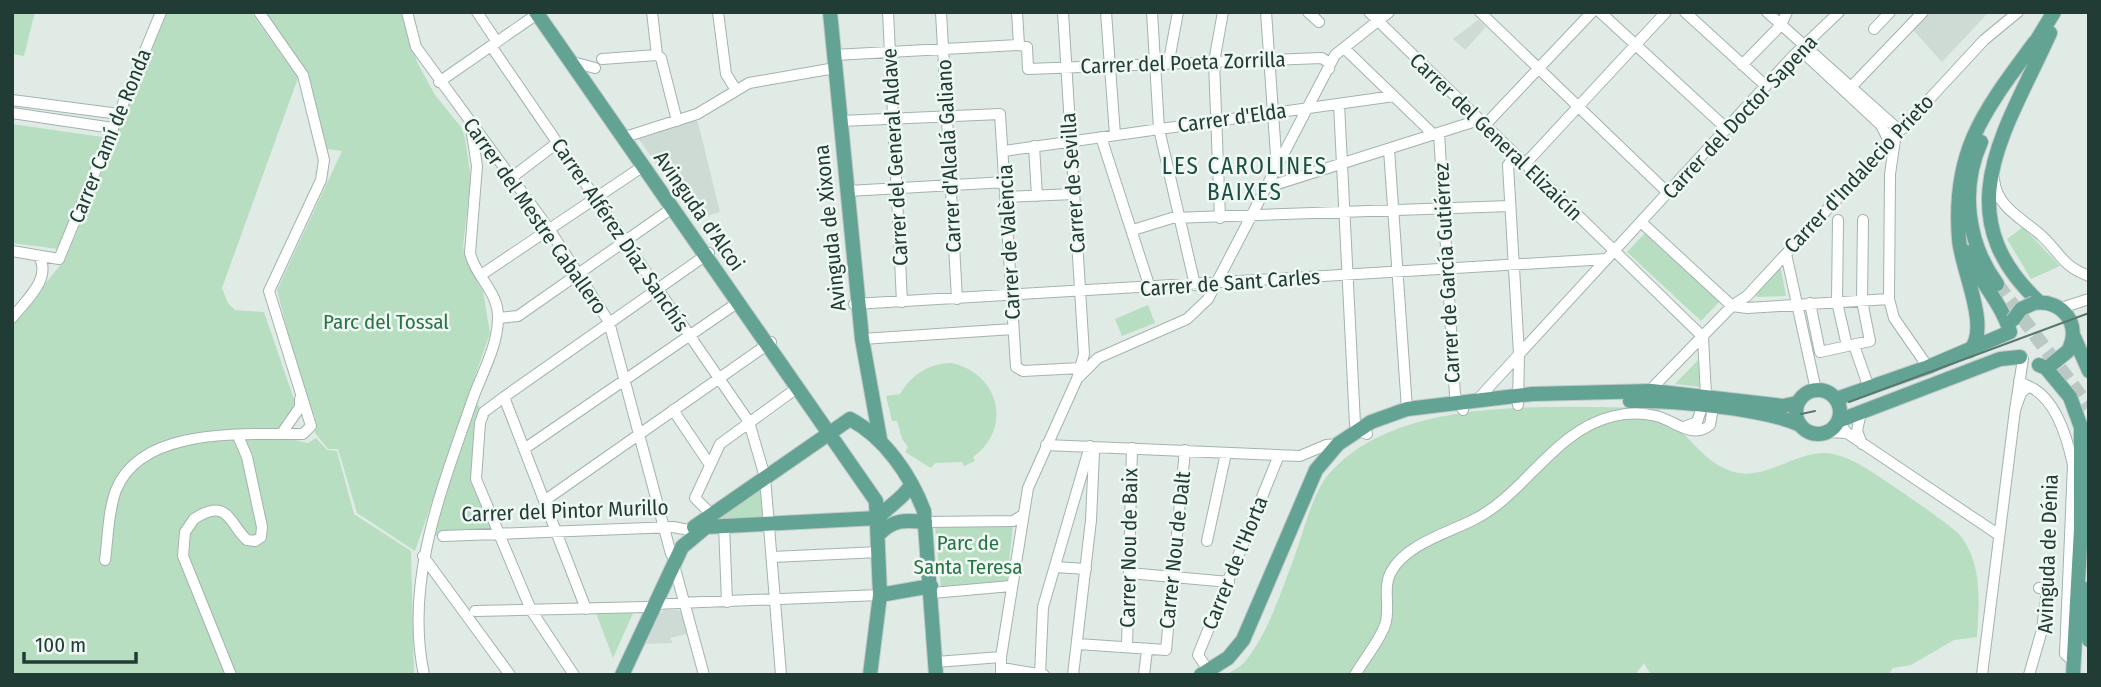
<svg xmlns="http://www.w3.org/2000/svg" width="2101" height="687" viewBox="0 0 2101 687" font-family="'Fira Sans Condensed',sans-serif">
  <rect width="100%" height="100%" fill="#e0ebe6"/>
  <path fill="#cedbd5" d="M1930,12H1989L1942,62L1913,30Z
    M1478,20L1486,27L1465,50L1453,39Z
    M694,120L698,122L720,212L704,217L698,211L691,215L638,138L640,134Z
    M664,610H678L682,613L687,634L670,638L673,643L646,644L659,614Z"/>
  <path fill="#b8dec2" d="M12,12H35L24,56L12,54Z
    M167,12H251L298,78L222,288L228,303L235,310L264,312L297,408L284,419L283,428L286,438L308,443L316,438L327,450L337,451L354,514L411,551L414,675H12V325L66,258Z
    M265,12H402L417,62L435,95L461,127L465,138L471,179L463,246L467,264L483,291L490,333L415,551L357,513L338,449H328L315,433V416L307,409L277,290L342,151L327,149L308,73Z
    M12,124L103,137L58,249L12,243Z
    M2023,227L2060,266L2031,279L2007,239Z
    M1646,232L1720,301L1701,321L1627,252Z
    M1777,269H1781L1786,296L1757,297L1756,294Z
    M1148,305L1155,323L1122,336L1115,319Z
    M1698,360L1701,387L1675,384Z
    M951,363C998,372 1014,428 973,457L975,461L964,466L962,462L935,463L931,468L905,452L908,447L902,439L897,421H892L886,396L900,394C912,374 928,364 951,363Z
    M473,397L486,417L476,479L497,534L428,536Z
    M1656,408C1682,425 1698,458 1728,470C1763,484 1790,453 1825,453C1833,453 1848,458 1855,462C1867,467 1954,527 1960,535C1983,565 1979,601 1977,637L1954,640L1911,665L1893,668L1888,675H1651L1644,663L1635,675H1226C1233,670 1243,666 1247,659C1268,633 1282,589 1294,558C1302,536 1312,497 1325,479C1393,392 1557,408 1656,408Z
    M758,489L764,494L763,518L712,522Z
    M1013,525L1007,581L941,588L935,526Z
    M634,611L613,658L596,613Z"/>
  <g fill="none" stroke-linecap="round" stroke-linejoin="round">
    <path stroke="#bac8c3" stroke-width="14" stroke-dasharray="14 7" stroke-linecap="butt" d="M1997,284L2089,407"/>
    <defs>
      <path id="minor" d="M407,12L416,47L549,229L609,322L671,554
        M477,12L497,42
        M652,12L657,55L661,58L677,121
        M718,12L726,74L736,90
        M888,12L902,302
        M941,12L957,299
        M1017,12L1019,45
        M1106,12L1115,135
        M1152,12L1159,129L1195,285
        M1266,12L1277,170
        M1308,12L1319,22
        M1369,12L1703,337
        M1480,12L1668,193
        M1600,12L1727,129
        M1685,12L1766,86
        M1767,12L1899,130
        M1874,29L1890,12
        M1806,45V55L1881,125L1890,143
        M491,46L749,422L765,477L781,675
        M1344,48L1434,135
        M834,55L1019,45L1027,47L1028,69L1322,58L1329,63V69
        M602,59L657,55
        M569,61L595,68
        M1171,64L1170,55L1178,12
        M1742,65L1781,25L1787,12
        M439,82L540,12
        M1852,86L1923,12
        M12,100L119,114
        M1339,104L1355,424L1357,430L1367,434
        M12,113L113,128
        M841,121L1000,114L1016,367L1023,371L1081,368
        M1485,125L1592,12
        M1439,133L1455,395L1463,410
        M1101,137L1150,288
        M622,138L697,114L749,83L835,68
        M1895,140L1890,174L1889,299L1894,318L1928,367
        M1034,146L1037,196
        M1389,149L1407,409
        M1004,151L1394,96
        M1516,156L1508,165L1519,354L1518,405
        M1525,164L1666,12
        M511,178L557,143
        M1994,179C1997,209 2023,218 2043,237C2061,254 2062,266 2089,276
        M1268,187L1479,120
        M848,191L1006,182
        M1007,197L1074,194
        M1220,218L1214,62L1223,12
        M1838,220L1837,302L1847,346
        M1641,222L1732,306
        M1133,230L1172,218L1510,206
        M12,251L59,259L161,12
        M1786,254L1816,390
        M481,275L642,167
        M1810,303L1820,352L1870,341L1862,301L1863,220
        M854,304L1607,259
        M1732,306L1747,308L1889,299
        M2061,308L2089,299
        M12,318C26,300 52,279 39,256
        M499,318L518,316L671,209
        M862,339L1013,329
        M1856,351L1869,388
        M2023,359L2015,410L2021,393L2028,387
        M1079,377L1098,358L1187,319L1208,299L1335,55L1389,12
        M2019,381C2024,385 2029,386 2034,389C2057,403 2068,441 2073,465L2065,654L2074,662
        M1656,395L1652,391L1655,385L1732,306L1747,296L1984,40L2018,12
        M504,397L586,609
        M1478,399L1794,55L1839,12
        M673,410L710,465
        M1861,412L1857,431L1862,444
        M1838,421L1847,433L1999,535
        M1684,427L1697,422L1704,401
        M1828,432L1847,433
        M282,433L300,407V399
        M1046,445L1300,456L1326,445L1338,444
        M524,449L737,303
        M544,501L771,342
        M712,515L695,498L720,444L797,388
        M925,522L1013,521L1023,515
        M724,525L727,602
        M443,536L673,527L689,530
        M1207,541L1226,453
        M423,556L510,675
        M772,557L879,552
        M105,560C108,538 108,511 116,490C142,425 247,435 303,434L311,426L269,291L321,180L324,160L303,75L259,12
        M674,565L704,675
        M1055,567L1086,569
        M1129,573L1229,582
        M932,593L1011,586
        M654,604L880,595
        M475,611L647,607
        M1078,644L1166,650L1185,450
        M1127,647L1132,448
        M936,662L1001,657
        M1002,668L1044,675
        M1208,670L1198,655L1279,455
        M231,675L183,556L185,532L194,519C228,496 230,525 247,540L255,541L261,537L262,527L247,457L238,436
        M424,675C404,580 442,489 472,401C481,375 497,348 498,320C500,292 475,277 470,253L477,166L471,128
        M574,675L531,610L476,479L480,423L484,412L504,397L709,253
        M1001,675V657L1028,488L1077,379L1084,354L1063,12
        M1040,675L1043,607L1090,446
        M1073,675L1091,520L1094,453
        M1144,675L1147,650
        M1355,675C1364,659 1379,642 1385,625C1391,608 1382,588 1391,572C1406,544 1448,533 1475,519C1526,493 1554,430 1614,416C1627,413 1643,413 1656,416C1674,420 1692,440 1710,425L1713,407L1706,396L1703,337
        M1982,675L2015,410
        M2029,675L2042,630L2047,589L2039,588"/>
      <path id="major" d="M536,12L876,501L880,595L870,675
        M830,12L862,339L880,439
        M2032,48L2054,12
        M1981,142C1960,189 1967,243 1997,284
        M1967,252C1978,280 2002,303 2010,332
        M2039,302C1943,213 2007,129 2050,33
        M2034,303C2063,299 2082,325 2068,351
        M2074,337L2089,371
        M1969,351C1992,330 1961,269 1959,239C1952,150 1984,111 2035,42
        M2039,365L2046,368L2070,397L2081,427V529L2073,675
        M1796 412a22 22 0 1 1 44 0a22 22 0 1 1-44 0Z
        M1836,399L1928,367L2010,332
        M1630,401C1671,400 1764,408 1800,425
        M850,419C884,437 910,474 924,511L936,675
        M1838,421L2000,359L2020,357
        M694,527L850,419
        M878,535C893,519 905,520 925,522
        M2087,589L2089,640
        M880,595L931,586
        M622,675L682,547L706,527L878,518C888,506 903,499 911,485
        M1201,675L1228,658L1243,640L1316,470L1338,444L1371,422L1407,409L1532,394L1652,391L1783,406L1797,403"/>
    </defs>
    <use href="#minor" stroke="#a3b3ad" stroke-width="12"/>
    <use href="#major" stroke="#c1c8c6" stroke-width="16"/>
    <use href="#minor" stroke="#fff" stroke-width="10"/>
    <use href="#major" stroke="#63a393" stroke-width="14"/>
    <path stroke="#5a7870" stroke-width="2" d="M1849,402L2089,313
      M1801,414L1815,411"/>
    <defs>
      <path id="major-bridge" d="M2013,320L2021,309L2034,303
        M2052,364L2068,351"/>
    </defs>
    <use href="#major-bridge" stroke="#c1c8c6" stroke-width="16" stroke-linecap="butt"/>
    <use href="#major-bridge" stroke="#63a393" stroke-width="14"/>
  </g>
  <g text-anchor="middle" stroke-width="5" stroke-linejoin="round" paint-order="stroke">
    <g font-size="21" fill="#203c35" stroke="#f0f8f4">
      <text transform="translate(1183 63) rotate(-2)" y="7">Carrer del Poeta Zorrilla</text>
      <text transform="translate(1740 117) rotate(-47)" y="7">Carrer del Doctor Sapena</text>
      <text transform="translate(1232 118) rotate(-8)" y="7">Carrer d'Elda</text>
      <text transform="translate(110 136) rotate(-68)" y="7">Carrer Camí de Ronda</text>
      <text transform="translate(1496 137) rotate(44)" y="7">Carrer del General Elizaicín</text>
      <text transform="translate(949 156) rotate(-93)" y="7">Carrer d'Alcalá Galiano</text>
      <text transform="translate(895 157) rotate(-93)" y="7">Carrer del General Aldave</text>
      <text transform="translate(1859 174) rotate(-47)" y="7">Carrer d'Indalecio Prieto</text>
      <text transform="translate(1073 183) rotate(-94)" y="7">Carrer de Sevilla</text>
      <text transform="translate(699 211) rotate(55)" y="7">Avinguda d'Alcoi</text>
      <text transform="translate(535 216) rotate(55)" y="7">Carrer del Mestre Caballero</text>
      <text transform="translate(830 228) rotate(-96)" y="7">Avinguda de Xixona</text>
      <text transform="translate(620 235) rotate(56)" y="7">Carrer Alférez Díaz Sanchís</text>
      <text transform="translate(1009 242) rotate(-93)" y="7">Carrer de València</text>
      <text transform="translate(1447 273) rotate(-93)" y="7">Carrer de García Gutiérrez</text>
      <text transform="translate(1230 283) rotate(-4)" y="7">Carrer de Sant Carles</text>
      <text transform="translate(565 511) rotate(-2)" y="7">Carrer del Pintor Murillo</text>
      <text transform="translate(1129 548) rotate(-89)" y="7">Carrer Nou de Baix</text>
      <text transform="translate(1175 550) rotate(-84)" y="7">Carrer Nou de Dalt</text>
      <text transform="translate(2048 554) rotate(-88)" y="7">Avinguda de Dénia</text>
      <text transform="translate(1235 563) rotate(-68)" y="7">Carrer de l'Horta</text>
    </g>
    <g font-size="21" fill="#297447" stroke="#f0f8f4">
      <text x="386" y="329">Parc del Tossal</text>
      <text x="968" y="550">Parc de<tspan x="968" dy="24">Santa Teresa</tspan></text>
    </g>
    <g font-size="23" letter-spacing="2" fill="#1b4f43" stroke="#f0f8f4">
      <text x="1245" y="174">LES CAROLINES<tspan x="1245" dy="26">BAIXES</tspan></text>
    </g>
  </g>
  <rect width="2101" height="687" fill="none" stroke="#203c35" stroke-width="28"/>
  <path d="M24 652v10h112v-10" fill="none" stroke="#203c35" stroke-width="3.5"/>
  <text x="35" y="652" font-size="21" fill="#203c35" stroke="#f0f8f4" stroke-width="5" paint-order="stroke">100 m</text>
</svg>
